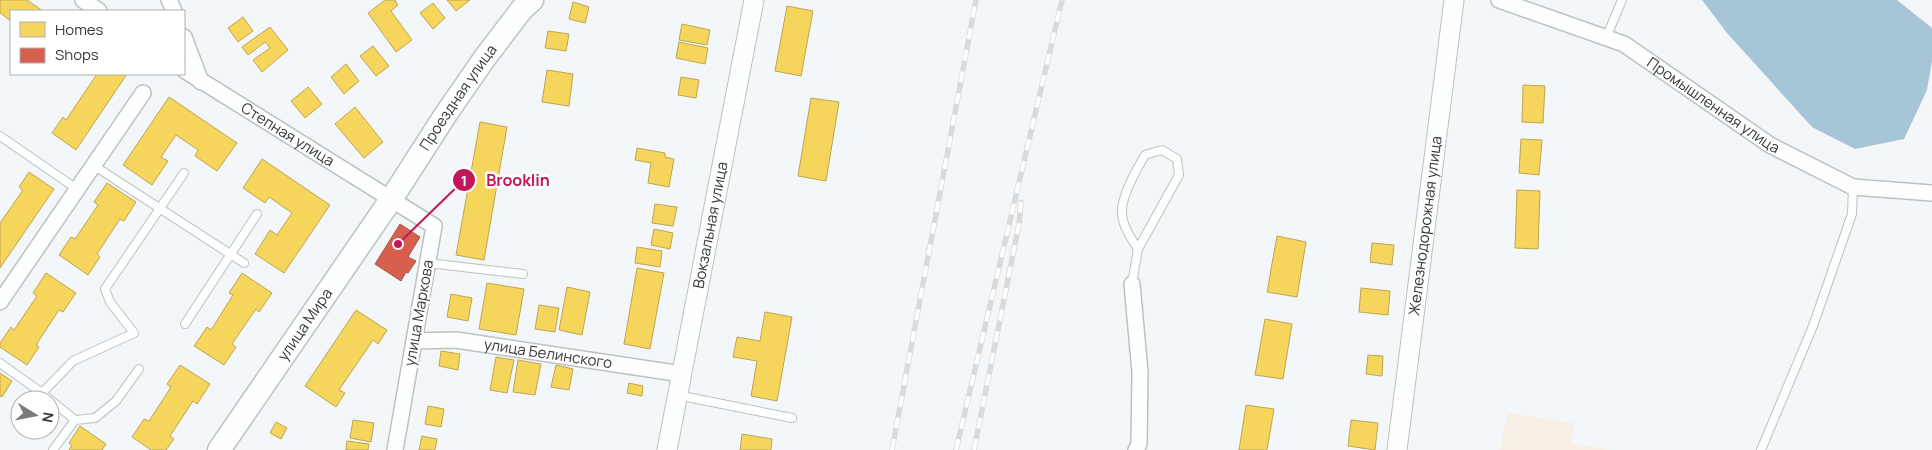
<svg xmlns="http://www.w3.org/2000/svg" width="1932" height="450" viewBox="0 0 1932 450" font-family="Manrope,sans-serif">
  <rect width="100%" height="100%" fill="#f4f7f9"/>
  <path fill="#f6f0e6" d="M1508,413L1574,423L1571,444L1610,450H1500Z"/>
  <path fill="#a6c5d6" d="M1702,0H1897L1932,28V61L1927,90L1904,139L1855,149L1812,127L1727,33Z"/>
  <path fill="#f6d55c" stroke="#bda652" d="M0,0H27L43,11H11V21L0,13Z
    M385,0H395L398,5L391,11L412,40L396,52L368,13Z
    M447,0H470L456,11Z
    M573,2L589,7L585,23L569,19Z
    M433,3L445,18L433,29L420,13Z
    M787,6L813,11L801,76L775,71Z
    M243,17L253,31L238,42L228,28Z
    M682,24L710,30L707,45L679,40Z
    M270,27L288,50L262,72L253,60L270,48L265,42L248,55L242,47Z
    M548,31L569,34L566,51L545,48Z
    M679,42L708,48L705,64L676,58Z
    M373,46L389,66L376,76L360,56Z
    M346,64L359,81L344,94L331,77Z
    M547,70L573,74L569,106L542,102Z
    M97,74H127L76,150L52,133L63,117L66,120Z
    M681,77L699,80L696,98L678,95Z
    M1523,85L1545,86L1543,123L1522,122Z
    M308,87L322,104L305,118L291,101Z
    M169,97L237,143L217,171L195,156L198,150L176,135L161,157L168,161L152,185L123,165Z
    M811,98L839,102L826,181L798,176Z
    M355,107L383,142L364,158L335,124Z
    M480,122L507,127L484,260L456,255Z
    M1521,139L1542,140L1539,175L1519,173Z
    M637,148L665,153V157L674,159L669,187L648,183L651,163L635,160Z
    M262,159L330,205L284,273L255,254L270,230L277,235L292,213L269,197L265,203L243,188Z
    M29,172L54,189L0,268V223L23,190L19,187Z
    M107,183L136,202L124,221L120,219L97,254L100,257L88,275L59,255L71,237L75,239L98,205L94,202Z
    M1517,190L1540,191L1538,249L1515,248Z
    M655,204L677,207L673,226L652,223Z
    M654,229L673,233L670,249L651,245Z
    M1277,236L1306,242L1297,297L1267,292Z
    M1372,243L1394,245L1392,265L1370,262Z
    M637,247L662,251L660,267L635,263Z
    M637,268L664,273L650,349L624,344Z
    M46,273L76,293L63,312L59,310L36,345L39,347L27,365L0,347V343L11,327L14,330L37,296L33,293Z
    M242,273L272,293L259,312L256,309L232,344L236,347L224,365L194,346L207,327L211,330L233,295L229,293Z
    M487,283L524,289L516,335L479,329Z
    M567,287L590,292L582,335L559,330Z
    M1361,288L1390,291L1388,315L1359,312Z
    M451,294L472,298L468,321L447,317Z
    M539,305L559,308L555,332L535,329Z
    M356,310L387,330L378,344L373,340L339,390L345,393L336,407L305,386Z
    M765,312L792,317L777,401L751,396L757,361L733,357L737,337L760,341Z
    M1265,319L1292,324L1283,379L1255,375Z
    M441,351L460,354L458,370L439,366Z
    M1368,355L1383,356L1382,376L1366,374Z
    M496,357L514,360L507,393L490,390Z
    M518,360L541,364L535,395L513,392Z
    M180,365L210,384L197,404L193,401L170,436L174,439L166,450H151L132,437L144,419L149,421L171,387L167,384Z
    M556,365L573,369L569,390L551,387Z
    M0,373L12,381L2,397L0,396Z
    M629,383L643,386L642,396L627,393Z
    M1246,405L1274,409L1267,450H1239Z
    M428,406L444,409L441,427L425,424Z
    M353,420L374,423L371,442L350,438Z
    M1351,420L1378,423L1375,450L1348,446Z
    M276,422L287,428L281,439L270,433Z
    M80,426L106,444L102,450H69L72,445L69,443Z
    M742,434L772,439L771,450H740Z
    M422,436L437,439L435,450H419Z
    M347,441L369,444L368,450H346Z"/>
  <path fill="#d6604d" stroke="#a65447" d="M400,224L420,237L408,257L416,261L408,273L406,272L401,281L375,264Z"/>
  <g fill="none" stroke-linecap="round" stroke-linejoin="round">
    <defs>
      <path id="service" d="M1606,38L1622,0
        M0,136L77,189
        M93,165L244,263
        M428,263L523,274
        M1132,284L1138,249L1179,175L1177,159L1162,150L1145,155C1137,168 1120,199 1122,214C1123,227 1131,238 1138,249
        M185,324L257,214
        M0,363L42,393L75,420L95,418L116,401L139,369
        M42,393L73,361L134,333L110,302L105,289L184,173
        M677,395L792,418
        M53,450L75,420
        M1761,450L1813,326L1852,214L1853,187"/>
      <g id="minor">
        <path d="M83,0L99,11"/>
        <path d="M169,0L174,11"/>
        <path id="s1" d="M1499,0L1624,44L1770,145L1853,187L1932,193"/>
        <path d="M184,37L201,82"/>
        <path id="s2" d="M184,70L434,226L395,450"/>
        <path d="M1132,284L1140,372L1139,444L1136,450"/>
        <path d="M0,302L143,93"/>
        <path id="s3" d="M414,341L456,340L682,374"/>
      </g>
      <g id="tertiary">
        <path id="s4" d="M667,450L754,0"/>
        <path id="s5" d="M1397,450L1454,0"/>
      </g>
      <g id="secondary">
        <path id="s6" d="M219,450L392,198L446,114L484,59L522,9L532,0"/>
      </g>
    </defs>
    <use href="#service" stroke="#bec0c1" stroke-width="10"/>
    <use href="#minor" stroke="#bec0c1" stroke-width="18"/>
    <use href="#tertiary" stroke="#bec0c1" stroke-width="21"/>
    <use href="#secondary" stroke="#bec0c1" stroke-width="25"/>
    <use href="#service" stroke="#fdfefe" stroke-width="8"/>
    <use href="#minor" stroke="#fdfefe" stroke-width="15"/>
    <use href="#tertiary" stroke="#fdfefe" stroke-width="19"/>
    <use href="#secondary" stroke="#fdfefe" stroke-width="22"/>
    <defs>
      <path id="rail" d="M892,450L976,0
        M956,450L1062,0
        M974,450L1019,224L1021,202"/>
    </defs>
    <use href="#rail" stroke="#dadada" stroke-width="5.5"/>
    <use href="#rail" stroke="#fff" stroke-width="4" stroke-dasharray="11" stroke-linecap="butt"/>
  </g>
  <g text-anchor="middle" stroke-width="5" stroke-linejoin="round" paint-order="stroke">
    <g font-size="15" fill="#37383a" stroke="#fff">
      <text dy="5" stroke="none"><textPath href="#s6" startOffset="426">Проездная улица</textPath></text>
      <text dy="5" stroke="none"><textPath href="#s1" startOffset="241">Промышленная улица</textPath></text>
      <text dy="5" stroke="none"><textPath href="#s2" startOffset="122">Степная улица</textPath></text>
      <text dy="5" stroke="none"><textPath href="#s4" startOffset="229">Вокзальная улица</textPath></text>
      <text dy="5" stroke="none"><textPath href="#s5" startOffset="226">Железнодорожная улица</textPath></text>
      <text transform="translate(419 313) rotate(-80)" y="5">улица Маркова</text>
      <text dy="5" stroke="none"><textPath href="#s6" startOffset="152">улица Мира</textPath></text>
      <text dy="5" stroke="none"><textPath href="#s3" startOffset="135">улица Белинского</textPath></text>
    </g>
  </g>
  <path fill="none" stroke="#c2185b" stroke-width="2" d="M398 244L464 180"/>
  <g fill="#c2185b" stroke="#fff" stroke-width="2">
    <circle cx="398" cy="244" r="5"/>
    <circle cx="464" cy="180" r="12"/>
  </g>
  <g font-size="15" text-anchor="middle" font-weight="bold" fill="#fff">
    <text x="464" y="186">1</text>
  </g>
  <g font-size="16" text-anchor="middle" font-weight="bold" fill="#c2185b" stroke="#fff" stroke-width="5" stroke-linejoin="round" paint-order="stroke">
    <text x="518" y="186">Brooklin</text>
  </g>
  <rect x="10" y="10" width="175" height="65" fill="#ffffff" stroke="#afafb0"/>
  <rect x="20" y="22" width="25" height="15" fill="#f6d55c" stroke="#afafb0"/>
  <text x="55" y="35" font-size="15" fill="#37383a">Homes</text>
  <rect x="20" y="48" width="25" height="15" fill="#d6604d" stroke="#afafb0"/>
  <text x="55" y="60" font-size="15" fill="#37383a">Shops</text>
  <g transform="translate(35 415) rotate(100)"><circle r="24" fill="#ffffff" stroke="#afafb0"/>
  <path d="M0-4L9 19L0 12L-9 19Z" fill="#797b7d"/>
  <text y="-8" font-size="14" font-weight="bold" text-anchor="middle" fill="#37383a">N</text>
  </g>
</svg>
